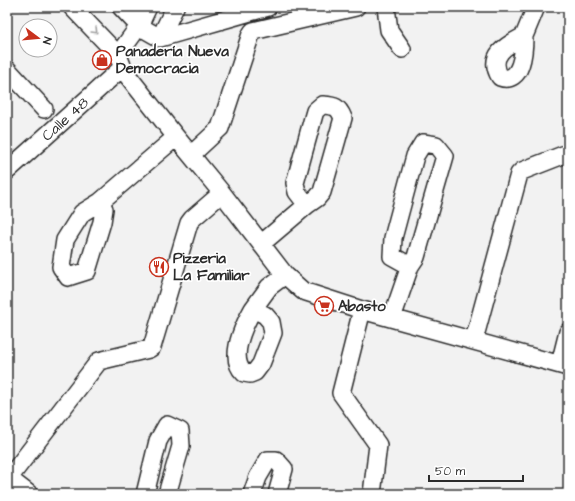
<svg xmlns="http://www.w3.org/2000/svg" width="575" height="501" viewBox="0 0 575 501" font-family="'Architects Daughter',sans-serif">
  <rect width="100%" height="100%" fill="#f2f2f2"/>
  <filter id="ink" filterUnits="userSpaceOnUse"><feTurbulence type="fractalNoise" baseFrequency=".025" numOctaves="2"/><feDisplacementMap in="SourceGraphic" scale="8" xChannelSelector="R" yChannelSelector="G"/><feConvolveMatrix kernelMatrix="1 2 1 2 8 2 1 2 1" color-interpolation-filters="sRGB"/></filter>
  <g filter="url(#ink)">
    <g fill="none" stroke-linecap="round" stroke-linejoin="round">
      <defs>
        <path id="minor" d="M72,7L118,55L124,71L176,137L222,193L285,275L303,291L362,310L568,367
          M121,7L139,26L160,38L268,7
          M386,7L389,30L402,49
          M524,36C524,51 522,85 500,77C487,55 507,45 524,36Z
          M524,36L536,7
          M160,38L175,7
          M118,55L139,26L148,7
          M7,69L44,109
          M322,105C335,106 338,106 343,118L322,192L317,198L307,205L297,192L295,183L313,118L315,111Z
          M423,143L436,145L445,156L416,257L410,266L392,256L393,238L415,156Z
          M191,155L220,128L251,34L253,31L356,7
          M7,171L123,67
          M100,202L104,209L102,222L87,271L68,277L61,267L65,240L82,213Z
          M100,202L176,137
          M261,244L307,205
          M253,309L265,315L271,322L273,333L261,364L255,372L250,374L244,373C228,358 244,325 253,309Z
          M253,309L269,287L285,275
          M362,310L341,393L378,445L372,494
          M392,318L410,266
          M474,340L519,174L522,171L568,153
          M560,364L568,332
          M7,477L29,494
          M9,478L99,361L149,349L152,347L189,223L192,219L222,193
          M145,494L158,441L167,425L180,431L181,446L167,494
          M252,494L258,477L268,460H276L284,469L277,494"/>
      </defs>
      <use href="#minor" stroke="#2b2b2b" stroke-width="20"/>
      <use href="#minor" stroke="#fff" stroke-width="17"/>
    </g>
    <defs><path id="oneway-chevron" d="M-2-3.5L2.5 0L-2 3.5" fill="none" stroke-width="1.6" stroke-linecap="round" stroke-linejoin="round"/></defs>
    <use stroke="#a0a0a0" href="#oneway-chevron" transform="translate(95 31) rotate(46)"/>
  </g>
  <defs>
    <symbol id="shop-ring" viewBox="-11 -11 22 22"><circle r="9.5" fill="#fff" stroke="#c8321e" stroke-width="1.5"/><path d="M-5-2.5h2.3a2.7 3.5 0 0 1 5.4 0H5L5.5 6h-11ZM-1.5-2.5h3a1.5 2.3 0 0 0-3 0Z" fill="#c8321e"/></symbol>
    <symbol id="restaurant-ring" viewBox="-11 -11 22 22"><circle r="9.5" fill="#fff" stroke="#c8321e" stroke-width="1.5"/><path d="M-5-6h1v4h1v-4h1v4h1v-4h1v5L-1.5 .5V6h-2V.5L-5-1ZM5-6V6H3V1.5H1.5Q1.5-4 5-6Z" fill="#c8321e"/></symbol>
    <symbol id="supermarket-ring" viewBox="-11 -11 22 22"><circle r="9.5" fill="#fff" stroke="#c8321e" stroke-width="1.5"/><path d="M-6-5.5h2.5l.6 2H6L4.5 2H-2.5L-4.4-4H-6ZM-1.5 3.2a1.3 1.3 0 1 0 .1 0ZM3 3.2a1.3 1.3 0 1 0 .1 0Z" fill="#c8321e"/></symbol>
  </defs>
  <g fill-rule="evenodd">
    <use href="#shop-ring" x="91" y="49" width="22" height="22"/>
    <use href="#restaurant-ring" x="148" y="256" width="22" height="22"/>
    <use href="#supermarket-ring" x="313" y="295" width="22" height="22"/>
  </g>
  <g text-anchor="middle" stroke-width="3.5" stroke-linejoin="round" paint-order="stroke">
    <g font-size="15" font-weight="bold" fill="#2b2b2b" stroke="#fff" text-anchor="start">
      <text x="116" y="56">Panadería Nueva<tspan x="116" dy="17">Democracia</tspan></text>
      <text x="173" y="263">Pizzeria<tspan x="173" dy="17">La Familiar</tspan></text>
      <text x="338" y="311">Abasto</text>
    </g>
    <g font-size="15" fill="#2b2b2b" stroke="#fff">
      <text transform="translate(65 119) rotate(-42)" y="5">Calle 48</text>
    </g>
  </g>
  <rect width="575" height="501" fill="none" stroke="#fff" stroke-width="24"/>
  <rect x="12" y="12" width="551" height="477" fill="none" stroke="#2b2b2b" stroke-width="1.5" filter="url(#ink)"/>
  <g transform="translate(38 38) rotate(106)"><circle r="19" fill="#ffffff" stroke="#aaaaaa"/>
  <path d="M0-3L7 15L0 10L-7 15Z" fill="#c8321e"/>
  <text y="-6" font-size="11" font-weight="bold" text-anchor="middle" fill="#2b2b2b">N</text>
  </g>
  <path d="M429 475v6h94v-6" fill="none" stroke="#2b2b2b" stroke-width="2"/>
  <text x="435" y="475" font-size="12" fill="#2b2b2b" stroke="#ffffff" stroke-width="3" paint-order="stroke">50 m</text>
</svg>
